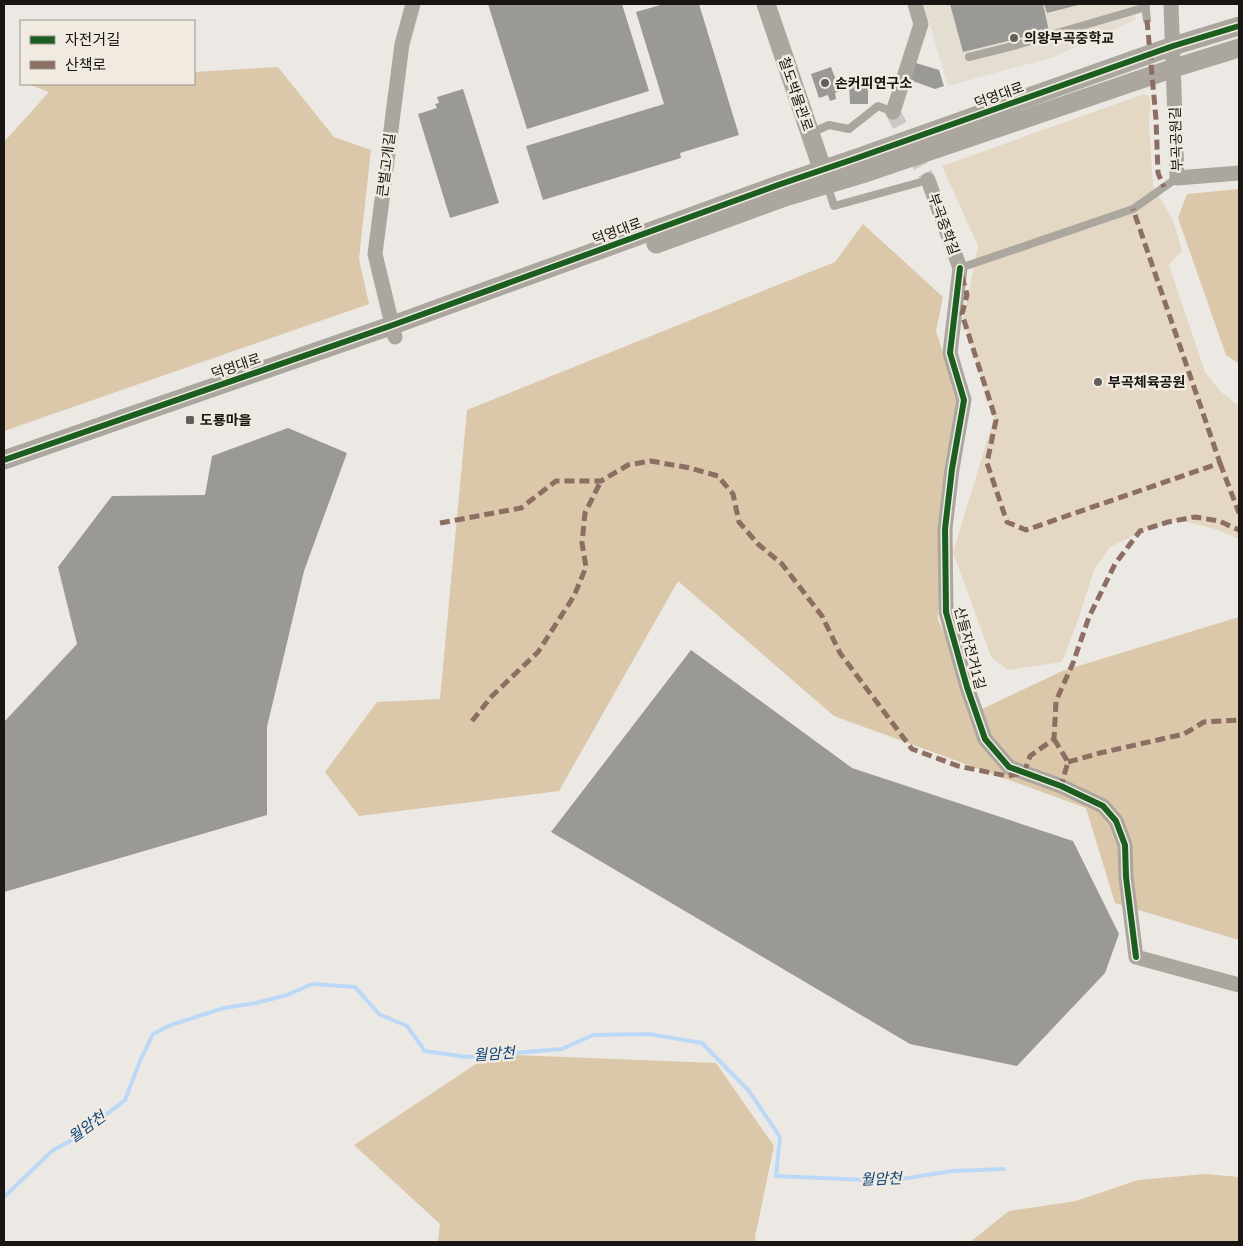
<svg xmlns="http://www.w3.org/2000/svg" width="1243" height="1246" viewBox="0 0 1243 1246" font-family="Arial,'Noto Sans KR',sans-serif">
  <rect width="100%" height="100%" fill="#ece9e4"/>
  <path fill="#e4ddd2" d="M924,4H1137L1135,20L1054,57L948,86Z"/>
  <path fill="#e4d8c5" d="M1144,94L1149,96L1151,103L1149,122L1153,186L1173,220L1182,251L1169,265L1205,372L1221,392L1239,406V539L1215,529L1178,520L1143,531L1110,547L1094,570L1078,620L1062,662L1008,670L991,657L953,552L994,418L963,320L978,246L942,166Z"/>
  <path fill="#dbc7a9" d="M278,67L334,137L371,150L359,259L369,304L4,431V142L49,92L28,84H194V72Z
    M1239,189V364L1226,355L1178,218L1187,194Z
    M863,224L943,297L936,331L958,401L938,523V620L980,710L1062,671L1239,617V940L1115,903L1086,808L834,716L678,581L559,791L359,816L325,772L377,702L440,699L467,410L835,262Z
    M491,1054L716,1063L774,1146L755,1237L756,1242H438L440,1224L354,1145Z
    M1205,1174L1239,1177V1242H970L1009,1211L1076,1201L1138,1180Z"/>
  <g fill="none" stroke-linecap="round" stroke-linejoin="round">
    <path stroke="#bcd8f7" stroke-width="4" d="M4,1197L52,1151L77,1137L125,1100L140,1061L153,1034L171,1025L224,1008L256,1003L287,995L312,984L355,987L379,1014L407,1026L425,1051L466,1057L562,1049L593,1035L649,1034L702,1043L749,1091L780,1137L776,1176L889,1181L952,1171L1004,1169"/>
  </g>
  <path fill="#9b9995" d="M488,4H622L649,91L527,129Z
    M664,4H699L739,135L680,153L681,158L543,200L526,146L664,104L636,12Z
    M950,4H1043L1049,31L963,52Z
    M1044,4H1082L1047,13Z
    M916,63L939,70L944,86L935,89L910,80Z
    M831,67L840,91L835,93L836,99L830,101L828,95L819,98L811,74Z
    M853,75H864V84H868V104H850L849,82H854Z
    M463,89L499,203L450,218L418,114L437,108L435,104L439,103L437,97Z
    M288,428L347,453L304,571L267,727V815L4,892V722L77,644L58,567L112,496L205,495L212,456Z
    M691,650L852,768L1073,841L1119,934L1105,973L1017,1066L910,1044L551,832Z"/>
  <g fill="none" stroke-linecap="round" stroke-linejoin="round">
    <path stroke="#ccc9c4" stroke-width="15" stroke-dasharray="15 8" stroke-linecap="butt" d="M893,112L928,180"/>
    <path stroke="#aba79f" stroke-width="8" d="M1145,4L1147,20
      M969,57L1017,45L1146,7
      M811,133L829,125L849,129L878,106L893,112
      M827,184L834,206L928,180
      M960,268L1133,209L1177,178"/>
    <path stroke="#aba79f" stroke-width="15" d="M1171,4L1177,178L1239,173
      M893,112L921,24L915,4
      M928,180L960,268L950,353L964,400L952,469L945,529L946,612L967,687L985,739L1009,767L1061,786L1103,806L1116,821L1125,845L1126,877L1136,957L1239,985
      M395,337L375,254L402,44L413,4"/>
    <path stroke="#aba79f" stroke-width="19" d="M766,4L826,180
      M656,244L782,198L862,174L1174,68L1239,48
      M4,460L393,325L778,185L857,158L1173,46L1239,26"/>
    <path stroke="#8d6e63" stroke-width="5" stroke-dasharray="10 5" stroke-linecap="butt" d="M1147,20L1156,119L1158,173L1164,187
      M962,276L967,295L962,314L996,420L987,463L1007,522L1026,530L1220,463L1133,209
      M1220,463L1239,513
      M440,523L521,508L556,481H601L628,465L651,461L690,468L718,476L733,494L739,522L758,544L782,564L822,616L840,653L912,749L958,766L1007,776L1024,773L1030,756L1054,739L1056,701L1073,663L1089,617L1115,564L1140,531L1168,522L1195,517L1219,521L1239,530
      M472,721L492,696L538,652L574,596L586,567L582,543L585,513L601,481
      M1054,739L1068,762L1061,786
      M1068,762L1100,753L1184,734L1204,722L1239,720"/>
    <defs>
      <path id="cycleway" d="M960,268L950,353L964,400L952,469L945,529L946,612L967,687L985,739L1009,767L1061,786L1103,806L1116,821L1125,845L1126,877L1136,957
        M4,460L393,325L778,185L857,158L1173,46L1239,26"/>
    </defs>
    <use href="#cycleway" stroke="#f0eae1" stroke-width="9"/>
    <use href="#cycleway" stroke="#1b5e20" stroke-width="6"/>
  </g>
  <g fill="#625f5c" stroke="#f0eae1" stroke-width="2">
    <circle cx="1014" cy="38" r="5"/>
    <circle cx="825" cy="83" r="5"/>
    <circle cx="1098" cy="382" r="5"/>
    <rect x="185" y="415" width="10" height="10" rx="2.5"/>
  </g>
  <g text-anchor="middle" stroke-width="5" stroke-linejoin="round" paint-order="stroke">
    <g font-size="14" font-weight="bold" fill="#181512" stroke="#f0eae1" text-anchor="start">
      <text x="1024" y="43">의왕부곡중학교</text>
      <text x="835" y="88">손커피연구소</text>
      <text x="1108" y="387">부곡체육공원</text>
      <text x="200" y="425">도룡마을</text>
    </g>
    <g font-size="14" fill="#181512" stroke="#f0eae1">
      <text transform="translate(796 94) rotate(71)" y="5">철도박물관로</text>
      <text transform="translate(999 95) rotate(-20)" y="5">덕영대로</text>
      <text transform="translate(1176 139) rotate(-92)" y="5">부곡공원길</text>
      <text transform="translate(386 165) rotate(-83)" y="5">큰벌고개길</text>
      <text transform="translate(944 224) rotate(70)" y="5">부곡중학길</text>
      <text transform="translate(617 231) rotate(-20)" y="5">덕영대로</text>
      <text transform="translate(236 366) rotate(-19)" y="5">덕영대로</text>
      <text transform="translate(970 648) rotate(75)" y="5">산들자전거1길</text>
    </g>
    <g font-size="15" font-style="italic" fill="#084279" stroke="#f0eae1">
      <text transform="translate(494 1054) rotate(-4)" y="5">월암천</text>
      <text transform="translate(87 1127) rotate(-36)" y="5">월암천</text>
      <text transform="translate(881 1179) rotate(-2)" y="5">월암천</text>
    </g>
  </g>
  <rect width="1243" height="1246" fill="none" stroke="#181512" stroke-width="10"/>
  <rect x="20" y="20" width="175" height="65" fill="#f0eae1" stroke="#9a958e"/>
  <rect x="30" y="36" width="25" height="8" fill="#1b5e20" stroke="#9a958e"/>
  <text x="65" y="45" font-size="15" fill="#181512">자전거길</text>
  <rect x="30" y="61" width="25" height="8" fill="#8d6e63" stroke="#9a958e"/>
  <text x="65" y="70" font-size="15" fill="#181512">산책로</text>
</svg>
